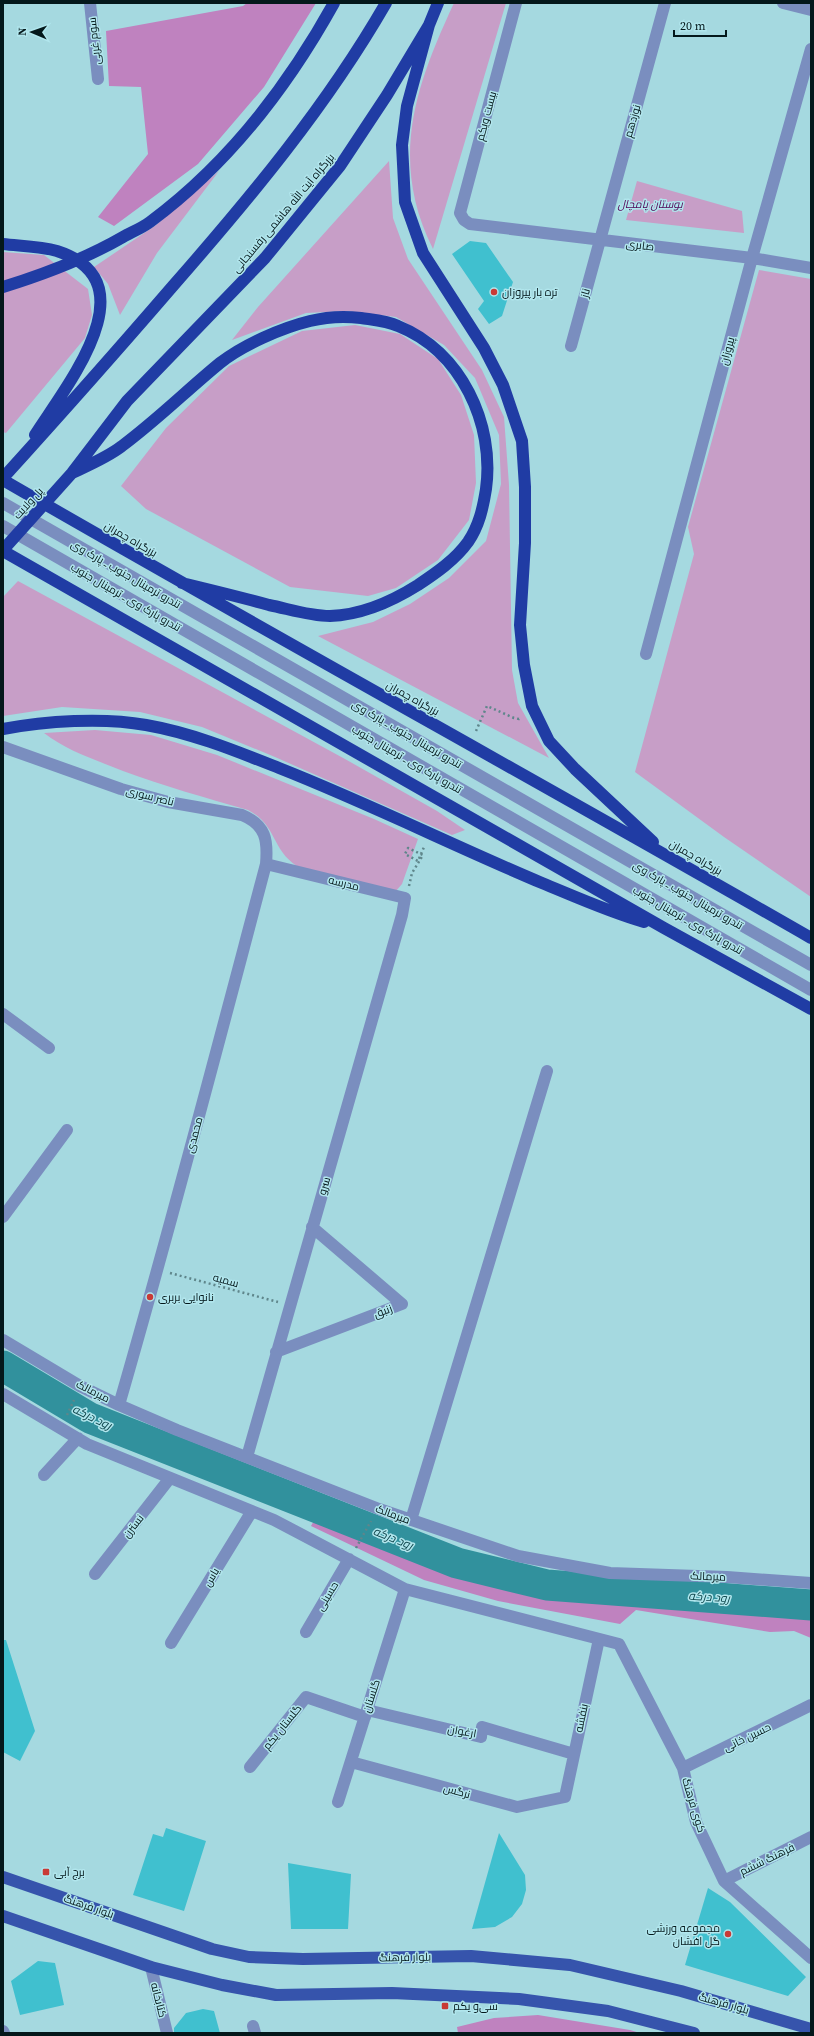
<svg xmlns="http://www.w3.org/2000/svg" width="814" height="2036" viewBox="0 0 814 2036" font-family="'Source Serif 4',Cairo,serif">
  <rect width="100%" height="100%" fill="#a5d9e0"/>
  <path fill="#c79ec7" d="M454,3H506L433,249C389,160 415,87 454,3Z
    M389,161L393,218L408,259L482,370L504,417L509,485L512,670L518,703L549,758L318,636L373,622L410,604L449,578L486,541L501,484L499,435L475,378L444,345L396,317L347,311L306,313L232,340L258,307Z
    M219,171L157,253L120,315L108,284L94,267L156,225Z
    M637,181L742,211L744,233L626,220Z
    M3,252L44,255L88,289L92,315L85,338L6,433L3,432Z
    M759,270L811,279V897L724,837L635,772L694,554L688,527Z
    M355,325L400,334L438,359L461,395L474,435L476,483L469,520L438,560L396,588L368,596L290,587L146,509L121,486L166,428L229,366L302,331Z
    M18,581L345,759L437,811L465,830L452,835L275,757L202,727L140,712L62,707L3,716V597Z
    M95,730L151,735L217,755L374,819L418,839L402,884L396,891L302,869C270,852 279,826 248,810C206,798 164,786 123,771C96,760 67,751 44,733Z"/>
  <path fill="#bf82bf" d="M247,3H316L264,87L198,164L114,226L98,217L148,154L141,87L109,86L106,31L243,6Z
    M315,1519L502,1587L811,1616V1638L794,1631L770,1632L636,1610L620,1624L498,1601L424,1580L311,1526Z
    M538,2015L630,2030L640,2033H458L457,2027L494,2018Z"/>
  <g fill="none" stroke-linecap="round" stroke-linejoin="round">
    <path stroke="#31919d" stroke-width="31" d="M3,1366L90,1418L457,1563L547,1585L811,1605"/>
  </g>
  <path fill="#40c0cf" d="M470,241L486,243L513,282L502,316L489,324L478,309L484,301L452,254Z
    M3,1640H6L35,1731L20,1761L3,1752Z
    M166,1828L206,1841L184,1911L133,1895L153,1834L163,1837Z
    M499,1833L525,1875L526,1890L522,1904L512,1917L495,1927L472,1929Z
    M288,1863L351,1874L348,1929H291Z
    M708,1888L730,1902L806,1977L788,1996L685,1965Z
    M38,1961L55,1963L64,2005L20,2015L11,1981Z
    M203,2009L214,2011L220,2033H174V2028L186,2013Z"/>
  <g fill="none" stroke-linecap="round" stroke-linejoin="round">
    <path stroke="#5f868b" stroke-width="2.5" stroke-dasharray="2 3" stroke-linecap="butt" d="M476,731L487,706L514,718L519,719L521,717
      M409,886L412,873L423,855L408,848L405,854L418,861L424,847
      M170,1273L278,1302
      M67,1415L74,1400
      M356,1548L371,1521"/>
    <path stroke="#7a8ebf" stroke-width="12" d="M90,3L98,79
      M516,3L460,213L464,220L470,224L752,258L811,268
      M783,3L811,10
      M571,346L665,3
      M3,503L811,965
      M3,526L811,990
      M646,654L752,258L811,49
      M3,747L121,789L168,802L242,815C266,825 268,840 266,864C218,1045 171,1226 119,1405
      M3,1014L49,1048
      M3,1217L67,1130
      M3,1340L80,1386L119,1405L177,1430L379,1509L518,1556L610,1573L727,1577L811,1583
      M276,1352L402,1304L312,1227
      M3,1394L87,1444L274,1520L405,1589L619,1644L683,1768L696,1822L724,1881L811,1958
      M247,1457L402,915L405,898L266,864
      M44,1475L78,1438
      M411,1520L547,1071
      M95,1574L170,1478
      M306,1632L349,1559
      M171,1643L252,1511
      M367,1710L481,1737L482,1727L574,1754
      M351,1762L517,1807L565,1797L599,1639
      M250,1767L306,1697L365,1717
      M683,1768L811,1705
      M338,1802L405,1589
      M724,1881L811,1837
      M151,1967L167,2033
      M253,2026L255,2033
      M3,2031L4,2033"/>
    <path stroke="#3654ac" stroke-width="12" d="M3,1877L212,1949L249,1957L303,1959L471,1956L570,1965L681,1991L811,2029
      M3,1916L151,1967L222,1985L276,1995L392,1993L519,1999L608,2011L694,2033"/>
    <path stroke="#203ca4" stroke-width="12" d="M429,25L407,106L402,145L405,202L423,253L484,348L503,385L522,441L525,487V543L520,625L524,665L532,706L549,741L575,769L653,842
      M3,244C21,246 40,246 57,251C152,282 66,386 35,435
      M3,287C45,274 85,259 123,237C132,232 142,228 150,222C227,165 288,86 334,3
      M72,473C89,465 108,457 122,446C157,420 187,390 220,363C243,345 281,328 310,321C326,317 345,316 361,318C374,320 387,321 398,326C461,351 495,424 486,489C483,508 479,526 468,542C455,560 436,573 418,585C391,602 362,615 330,616C309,616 289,609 269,605C240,597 211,590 182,583
      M3,478C60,415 116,352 172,287C250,198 326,107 386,3
      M3,480C271,635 543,784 811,938
      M3,550L72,473L127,401L265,258L340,166L387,95L429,25L438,3
      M3,551L664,928L811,1009
      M3,729C45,721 103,717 146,725C192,733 236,751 279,768C368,803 454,846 542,883C576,897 609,912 644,922"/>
  </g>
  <g fill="#c93a36" stroke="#b1e6ed" stroke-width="1.5">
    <circle cx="494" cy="292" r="4"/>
    <circle cx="150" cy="1297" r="4"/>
    <rect x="42" y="1868" width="8" height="8" rx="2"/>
    <circle cx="728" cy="1934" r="4"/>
    <rect x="441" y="2002" width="8" height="8" rx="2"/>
  </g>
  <g text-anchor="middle" stroke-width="3" stroke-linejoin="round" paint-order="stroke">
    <g font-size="11" fill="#04181b" stroke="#b1e6ed">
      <text transform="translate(94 41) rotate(-96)" y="4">سوم غربی</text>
      <text transform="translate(486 116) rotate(-75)" y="4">بیست ویکم</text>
      <text transform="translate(632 121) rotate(-74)" y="4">نوزدهم</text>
      <text transform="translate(283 213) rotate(-50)" y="4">بزرگراه آیت الله هاشمی رفسنجانی</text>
      <text transform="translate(640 245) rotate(7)" y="4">صابری</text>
      <text transform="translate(585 293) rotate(-75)" y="4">ناز</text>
      <text transform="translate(727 351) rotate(-75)" y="4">پیروزان</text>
      <text transform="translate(28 503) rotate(-48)" y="4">پل ولایت</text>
      <text transform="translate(131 539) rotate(30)" y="4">بزرگراه چمران</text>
      <text transform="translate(126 574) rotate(30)" y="4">تندرو ترمینال جنوب ـ پارک وی</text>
      <text transform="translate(126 597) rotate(30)" y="4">تندرو پارک وی ـ ترمینال جنوب</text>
      <text transform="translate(413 698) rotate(29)" y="4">بزرگراه چمران</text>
      <text transform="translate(407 734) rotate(30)" y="4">تندرو ترمینال جنوب ـ پارک وی</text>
      <text transform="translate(407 759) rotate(30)" y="4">تندرو پارک وی ـ ترمینال جنوب</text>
      <text transform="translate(150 796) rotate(14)" y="4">ناصر سوری</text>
      <text transform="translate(696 857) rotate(30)" y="4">بزرگراه چمران</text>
      <text transform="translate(344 883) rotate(14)" y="4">مدرسه</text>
      <text transform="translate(688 895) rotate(30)" y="4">تندرو ترمینال جنوب ـ پارک وی</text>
      <text transform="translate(688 920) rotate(30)" y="4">تندرو پارک وی ـ ترمینال جنوب</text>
      <text transform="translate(194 1135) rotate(-75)" y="4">محمدی</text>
      <text transform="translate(324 1186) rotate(-74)" y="4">سرو</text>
      <text transform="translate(226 1280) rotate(15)" y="4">سمیه</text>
      <text transform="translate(383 1311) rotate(-21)" y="4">زنبق</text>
      <text transform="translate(93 1391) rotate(27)" y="4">میرمالک</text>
      <text transform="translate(393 1514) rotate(20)" y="4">میرمالک</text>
      <text transform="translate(133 1526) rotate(-52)" y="4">نسترن</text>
      <text transform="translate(708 1576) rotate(2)" y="4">میرمالک</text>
      <text transform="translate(211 1577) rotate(-59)" y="4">یاس</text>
      <text transform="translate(327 1596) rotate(-59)" y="4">حسینی</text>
      <text transform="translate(371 1696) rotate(-72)" y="4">گلستان</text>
      <text transform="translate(581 1718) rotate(-78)" y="4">بنفشه</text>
      <text transform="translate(282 1727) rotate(-51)" y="4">گلستان یکم</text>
      <text transform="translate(462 1731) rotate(10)" y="4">ارغوان</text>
      <text transform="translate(747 1737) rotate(-26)" y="4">حسین خانی</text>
      <text transform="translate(457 1791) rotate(15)" y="4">نرگس</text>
      <text transform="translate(694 1805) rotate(73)" y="4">کوی فرهنگ</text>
      <text transform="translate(767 1859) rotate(-26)" y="4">فرهنگ ششم</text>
      <text transform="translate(89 1906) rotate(19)" y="4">بلوار فرهنگ</text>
      <text transform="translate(405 1957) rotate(-1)" y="4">بلوار فرهنگ</text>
      <text transform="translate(159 2000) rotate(76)" y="4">کتابخانه</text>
      <text transform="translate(724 2003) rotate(16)" y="4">بلوار فرهنگ</text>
    </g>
    <g font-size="11" font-style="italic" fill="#540657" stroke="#b1e6ed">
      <text x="650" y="208">بوستان پامچال</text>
    </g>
    <g font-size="11" fill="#04181b" stroke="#b1e6ed" text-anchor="start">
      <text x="502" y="296">تره بار پیروزان</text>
      <text x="158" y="1301">نانوایی بربری</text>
      <text x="54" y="1876">برج آبی</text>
      <text x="720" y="1932" text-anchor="end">مجموعه ورزشی<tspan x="720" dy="13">گل افشان</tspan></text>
      <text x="453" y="2010">سی‌و یکم</text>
    </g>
    <g font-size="12" font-style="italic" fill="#0f474d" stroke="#b1e6ed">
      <text transform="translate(92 1417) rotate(26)" y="4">رود درکه</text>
      <text transform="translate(393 1538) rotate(22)" y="4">رود درکه</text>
      <text transform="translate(709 1597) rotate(4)" y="4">رود درکه</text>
    </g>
  </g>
  <rect width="814" height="2036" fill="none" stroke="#04181b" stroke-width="8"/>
  <g transform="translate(32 32) rotate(272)" stroke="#b1e6ed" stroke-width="3" paint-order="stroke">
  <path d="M0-3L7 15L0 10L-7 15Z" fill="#04181b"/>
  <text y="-6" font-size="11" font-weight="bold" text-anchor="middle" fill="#04181b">N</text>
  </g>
  <path d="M674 30v6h52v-6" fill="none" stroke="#04181b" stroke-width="2"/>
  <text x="680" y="30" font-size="12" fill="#04181b" stroke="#b1e6ed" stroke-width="3" paint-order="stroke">20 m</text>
</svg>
